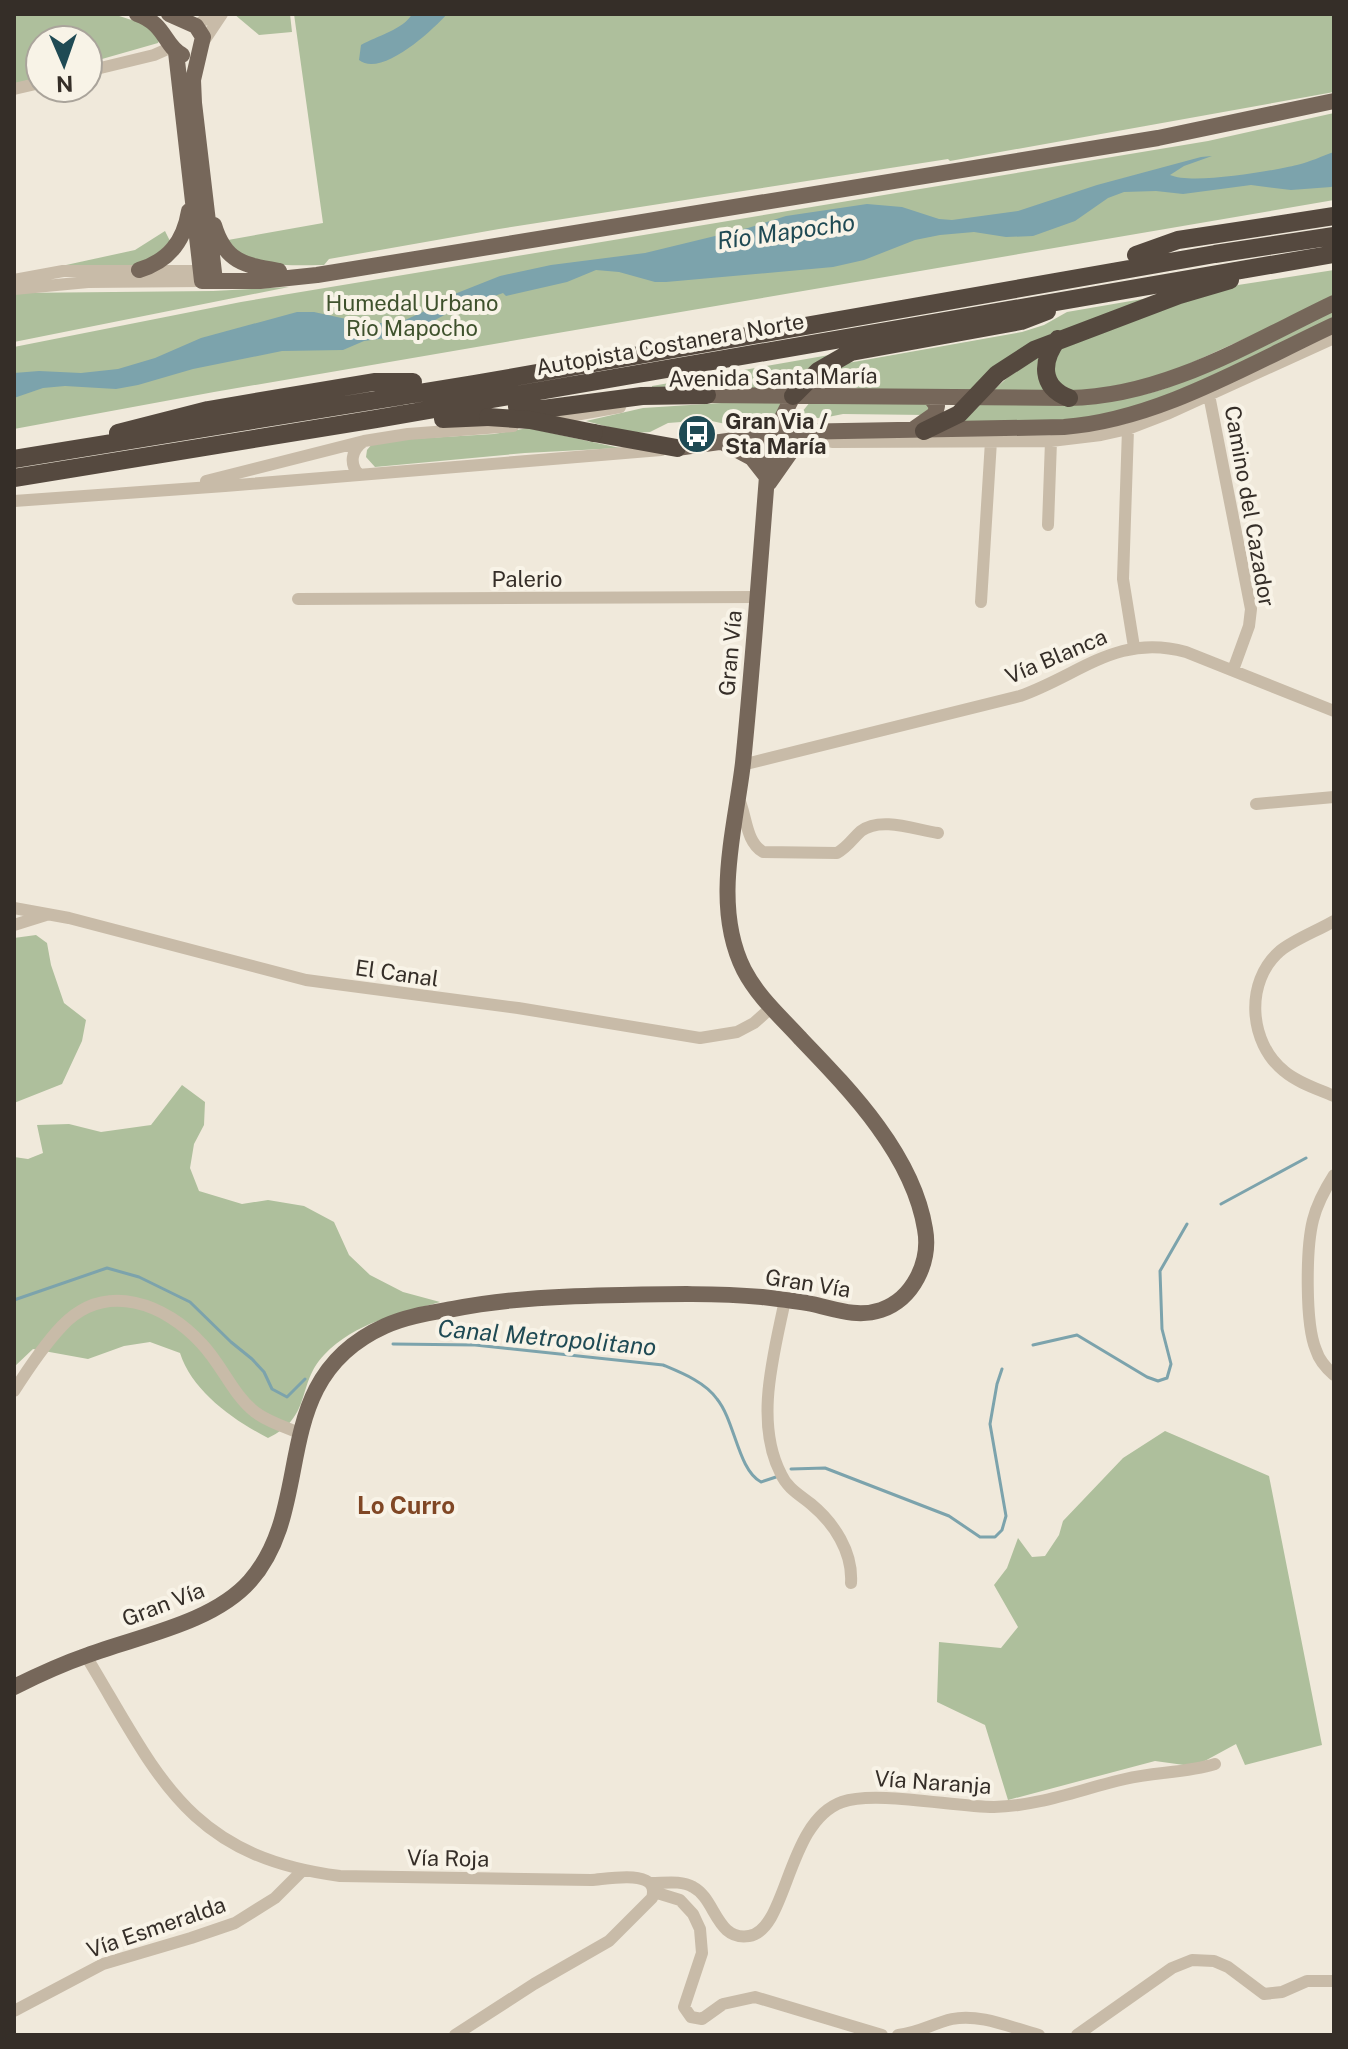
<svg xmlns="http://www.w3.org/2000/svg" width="1348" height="2049" viewBox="0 0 1348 2049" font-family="'Public Sans',sans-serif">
  <rect width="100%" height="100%" fill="#f0e9db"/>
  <path fill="#aebf9c" d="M14,14H113L144,24L160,39L158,43L88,63V40H40V77L14,84Z
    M234,14H290L292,32L259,35Z
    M294,14H1334V92L950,161L948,159L499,229L329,259L324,265C301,265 260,268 241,255C236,251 232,244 228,240L323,223Z
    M1334,113V200L214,392L14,429V347L241,302L1208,141Z
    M165,231L170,241L145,266L43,270L135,250Z
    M1334,270V298L1158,378L1075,393L1055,380L1053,356L1062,347L1225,287Z
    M289,287L14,342V293L213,291Z
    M1160,296L1046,338L971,392L871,391L837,385L814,384L848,363L1022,332L1044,325L1067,312Z
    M1334,311V319L1183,390L1092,420L962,422L981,404C1042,402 1108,408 1167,388Z
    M835,354L790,389H652V386Z
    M1038,357L1049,391L994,390L1007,378Z
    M784,399L770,426L744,428L707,420L668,423L650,432L631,433L586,421L643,408Z
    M811,401L930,404L927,415L843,414L823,418H797Z
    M528,428L620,448L525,453L375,467L366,457L367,450L372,444L410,439L494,434Z
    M36,935L47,943L51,965L64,1003L86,1020L82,1041L62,1084L14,1103V938Z
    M182,1085L205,1102L204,1125L194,1144L190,1168L199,1191L242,1204L268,1200L304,1206L334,1222L349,1255L370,1275L403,1292L440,1302C399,1314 355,1322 324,1355C296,1384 313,1417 268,1438C233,1420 192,1391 180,1353L150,1342L124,1346L88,1359L33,1349L14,1367V1157L28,1159L43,1153L37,1125L69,1124L101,1132L151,1125Z
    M1165,1431L1269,1476L1322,1745L1245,1765L1236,1744L1201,1763L1184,1765L1155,1761L1008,1800L985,1725L937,1702L939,1642L1001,1648L1018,1627L994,1585L1007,1568L1018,1538L1032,1557L1045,1556L1059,1535L1063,1521L1123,1458Z"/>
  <path fill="#7ca3ac" d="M412,14H447C432,31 381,78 359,60L361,45C377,36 404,29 412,14Z
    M1334,152V186L1331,187L1291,190L1251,185L1183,194L1156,191L1124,192L1108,198L1075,221L1033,236L1006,237L974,232L940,235L915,240L864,260L833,267L666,282H655L619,272L596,270L567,282L506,296L503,293L450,312L407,335L364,341L343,350L282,351L193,369L138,385L116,389L65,386L43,388L14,398V373L39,371L81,373L118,369L155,358L201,338L297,312H314L369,324L403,321L438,305L452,295L500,276L551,265L645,253L748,228L786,216L867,204L902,207L939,219L952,220L1018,211L1097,185L1201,157L1212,156L1184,166L1170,175C1192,185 1272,171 1297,165C1310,162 1322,156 1334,152Z"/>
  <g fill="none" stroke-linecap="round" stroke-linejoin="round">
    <path stroke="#7ca3ac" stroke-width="3" d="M1221,1204L1306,1158
      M14,1300L107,1268L139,1277L190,1302L231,1342L252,1359L264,1372L272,1389L287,1397L305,1379
      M393,1344L475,1345L663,1365C682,1373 705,1382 717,1399C735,1421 738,1470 761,1482L776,1477
      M1033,1345L1077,1335L1147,1377L1158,1381L1167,1378L1171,1364L1162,1329L1160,1271L1187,1224
      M791,1469L825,1468L949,1516L980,1537H995L1002,1530L1006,1516L990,1424L997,1384L1002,1369"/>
    <path stroke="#c8bba8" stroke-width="12" d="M196,26L212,14
      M202,44L222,14
      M88,71L154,55L172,47
      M14,89L40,83
      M14,280L63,271H206
      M14,289L88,282L202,281
      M1209,395L1251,609L1249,626L1233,670
      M547,420L620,407
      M1128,429L1123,579L1134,647
      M832,442L1051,441L1101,435L1128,429L1167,414L1334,338
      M359,475C349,464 351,450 364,441
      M206,481L364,441L408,434L513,426
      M14,501L225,486L661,450
      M1048,525L1051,441
      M298,599L757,597
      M981,602L991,441
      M742,765L1020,696C1080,675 1117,633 1186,652L1334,711
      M738,797C747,815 745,841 763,852L837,853C848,847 852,839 861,831C881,816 916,830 938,833
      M1256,804L1334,797
      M14,908L69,918L306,980L518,1008L700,1038L737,1032L754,1023L772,1007
      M1334,921C1317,931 1295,939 1280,951C1244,982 1249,1043 1284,1071C1298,1083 1318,1089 1334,1096
      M14,925L46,915
      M1334,1175C1325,1189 1317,1204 1313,1220C1306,1248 1305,1324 1316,1350C1319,1360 1326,1368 1334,1375
      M785,1300C774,1354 754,1422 781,1474C787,1488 800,1495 811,1504C834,1523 853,1552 851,1583
      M14,1391C28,1369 44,1345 62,1326C106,1280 166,1304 202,1344C222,1365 233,1395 255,1412C268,1422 285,1427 300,1433
      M86,1656C158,1775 186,1856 340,1876L591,1880C609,1879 661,1868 652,1898L609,1941L534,1984L455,2035
      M651,1883C665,1883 681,1880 693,1887C716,1899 716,1941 749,1936C788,1930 786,1822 842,1802C875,1790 954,1807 994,1807C1040,1806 1081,1789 1125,1779C1154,1772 1186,1773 1215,1764
      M654,1892L680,1900L693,1914L700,1929L702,1953L684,2007L691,2017L702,2019L723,2004L755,1997L882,2035
      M14,2011L103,1964L191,1938L235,1923L275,1898L303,1870
      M898,2035C918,2033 934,2023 952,2019C980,2013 1012,2028 1039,2035
      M1077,2035L1172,1968L1192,1960L1214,1961L1228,1967L1264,1994L1282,1992L1307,1981H1332"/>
    <path stroke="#76675a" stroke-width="16" d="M137,14C166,24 164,46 182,55
      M169,14L196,26L203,37L193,80L194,103L215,281
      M176,52L202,281H260L317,275L1158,138L1334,101
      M214,225C225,262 244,265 279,271
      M139,270C169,261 184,241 189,211
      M707,395L1069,398C1164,397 1250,343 1334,303
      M915,428L935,414L937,406L930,397
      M722,442L752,458L767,477
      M677,448L791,432L1064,427C1158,420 1250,364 1334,325
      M769,483L795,446L819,433
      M14,1687C38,1675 62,1664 88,1655C139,1636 213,1623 250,1581C318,1504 265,1380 385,1326C407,1316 430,1313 453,1309C509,1298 565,1296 622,1295C669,1294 716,1293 762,1297C779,1299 796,1301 812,1304C835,1309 857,1318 881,1310C913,1299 931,1262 925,1229C913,1155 851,1091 801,1039C781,1017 758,997 744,970C712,906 735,830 743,763C753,664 760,563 768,464L774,434L793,396"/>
    <path stroke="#55493f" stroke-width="18" d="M1136,255L1178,240L1334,216
      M1058,339C1041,361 1040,387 1069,398
      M793,396L818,371L851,352L1021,321L1047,311
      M517,407L543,409L642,396L707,395
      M443,419L488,417
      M924,431L959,414L997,374L1034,350L1179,295L1230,280
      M118,433L208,410L374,382H413
      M594,433L677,448
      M14,459L475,384L1215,254L1334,236
      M14,478L376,419L1334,254"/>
    <path stroke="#55493f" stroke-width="18" d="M488,417L530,420L594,433"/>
  </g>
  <defs>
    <symbol id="bus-disc" viewBox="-11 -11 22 22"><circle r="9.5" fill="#1f4a54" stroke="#f8f3e7"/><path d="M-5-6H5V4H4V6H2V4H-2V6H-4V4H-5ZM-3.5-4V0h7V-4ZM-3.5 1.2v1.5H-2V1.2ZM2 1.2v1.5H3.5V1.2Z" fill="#fff"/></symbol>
  </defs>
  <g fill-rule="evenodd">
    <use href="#bus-disc" x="675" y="412" width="44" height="44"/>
  </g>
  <g text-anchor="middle" stroke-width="8" stroke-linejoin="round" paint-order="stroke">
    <g font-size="22" fill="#3f522d" stroke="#f8f3e7">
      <text x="412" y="311">Humedal Urbano<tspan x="412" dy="25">Río Mapocho</tspan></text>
    </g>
    <g font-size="22" fill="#352e28" stroke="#f8f3e7">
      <text transform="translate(670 344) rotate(-10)" y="8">Autopista Costanera Norte</text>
      <text transform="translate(773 377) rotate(-1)" y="8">Avenida Santa María</text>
      <text transform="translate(1250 506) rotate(80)" y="8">Camino del Cazador</text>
      <text x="527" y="587">Palerio</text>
      <text transform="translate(730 653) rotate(-85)" y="8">Gran Vía</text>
      <text transform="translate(1056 656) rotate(-23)" y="8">Vía Blanca</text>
      <text transform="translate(397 973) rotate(8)" y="8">El Canal</text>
      <text transform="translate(808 1283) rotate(9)" y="8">Gran Vía</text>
      <text transform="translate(163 1604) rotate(-21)" y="8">Gran Vía</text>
      <text transform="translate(933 1782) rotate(4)" y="8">Vía Naranja</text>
      <text transform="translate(448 1858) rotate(1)" y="8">Vía Roja</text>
      <text transform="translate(156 1927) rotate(-19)" y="8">Vía Esmeralda</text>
    </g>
    <g font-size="22" font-weight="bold" fill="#352e28" stroke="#f8f3e7" text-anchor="start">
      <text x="725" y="429">Gran Via /<tspan x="725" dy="25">Sta María</tspan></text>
    </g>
    <g font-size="24" font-style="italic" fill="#1f4a54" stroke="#f8f3e7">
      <text transform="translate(786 232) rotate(-8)" y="8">Río Mapocho</text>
      <text transform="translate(547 1338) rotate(5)" y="8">Canal Metropolitano</text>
    </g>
    <g font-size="24" font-weight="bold" fill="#804725" stroke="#f8f3e7">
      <text x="406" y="1514">Lo Curro</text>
    </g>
  </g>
  <rect width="1348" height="2049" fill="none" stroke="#352e28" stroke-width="32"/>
  <g transform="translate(64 64) rotate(178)"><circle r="38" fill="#f8f3e7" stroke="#aaa49b" stroke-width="2"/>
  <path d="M0-6L14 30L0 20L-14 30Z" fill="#1f4a54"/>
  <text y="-12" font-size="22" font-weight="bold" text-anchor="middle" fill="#352e28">N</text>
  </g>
</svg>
